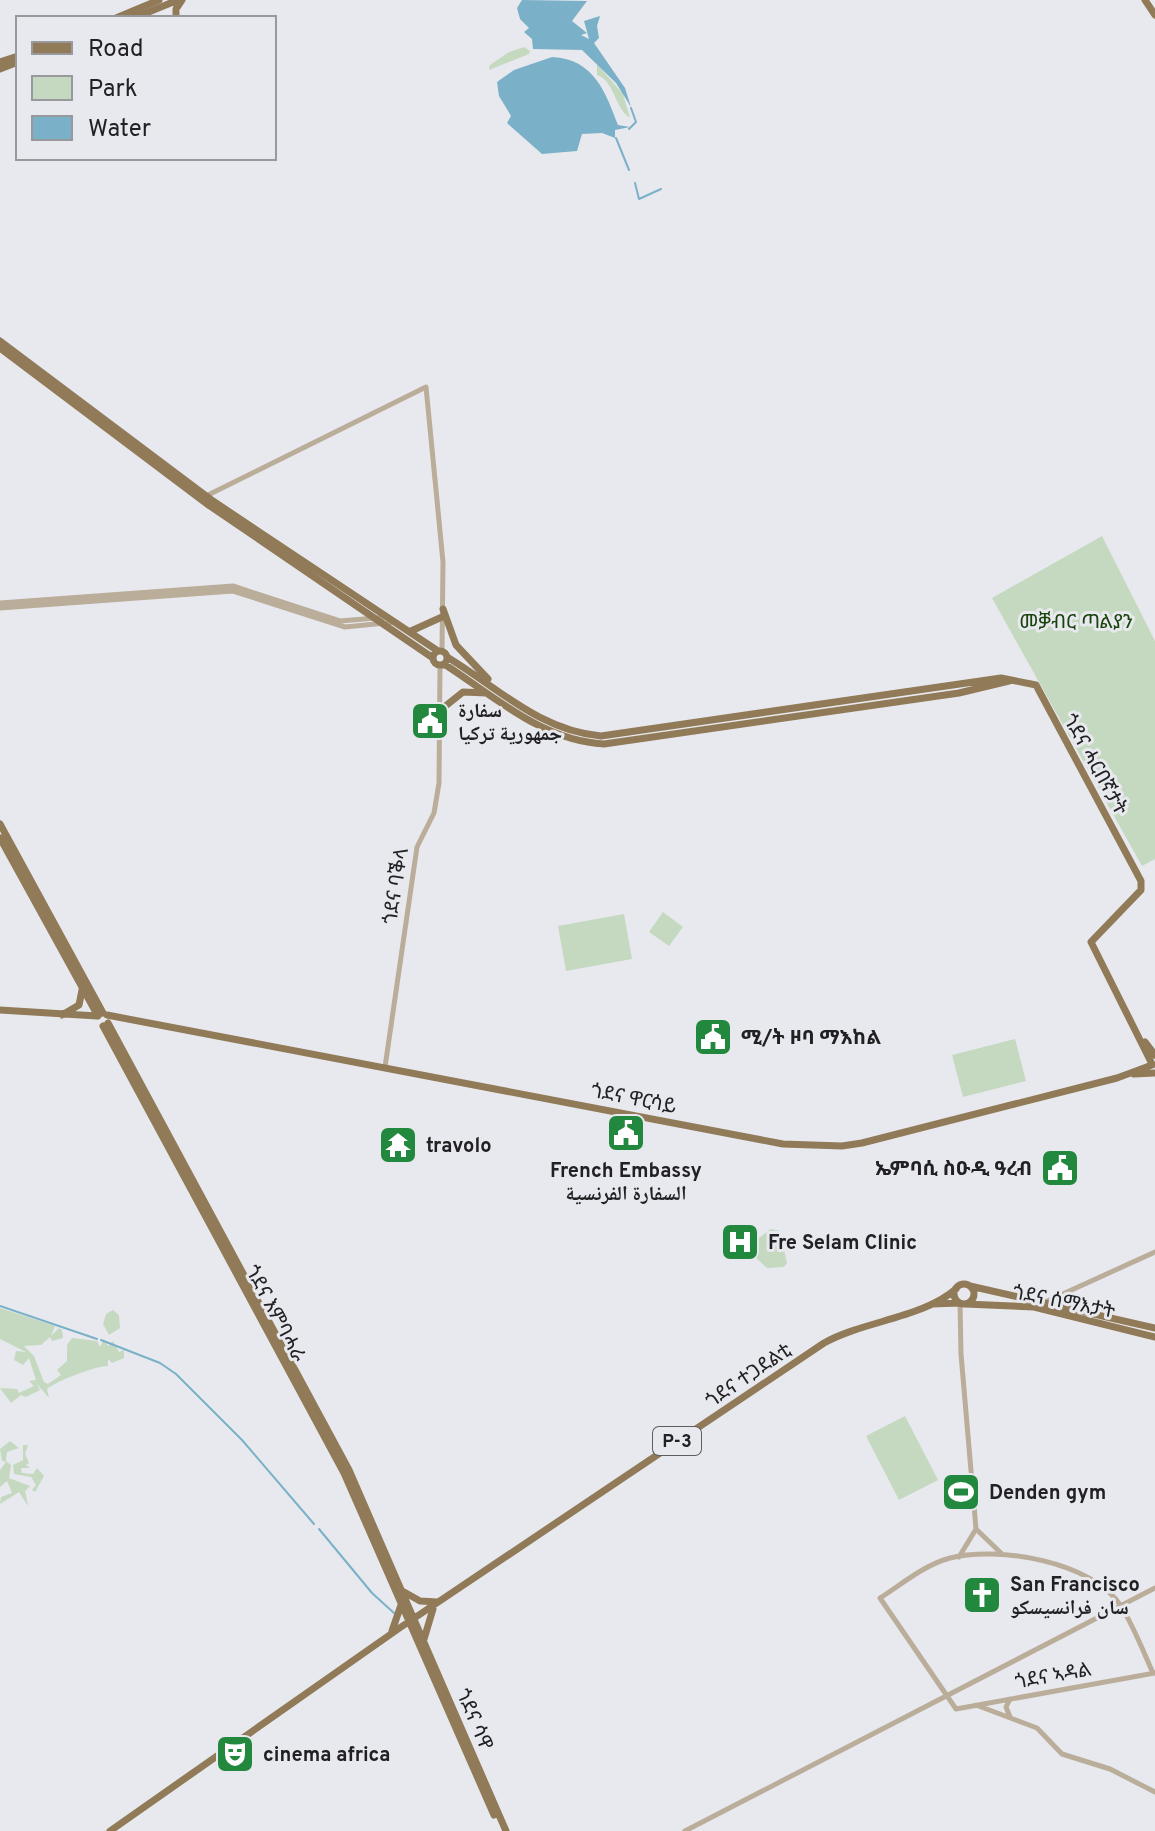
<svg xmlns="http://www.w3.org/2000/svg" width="1155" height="1831" viewBox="0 0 1155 1831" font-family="Overpass,'Noto Naskh Arabic','Noto Sans Ethiopic',sans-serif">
  <rect width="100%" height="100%" fill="#e8e9ee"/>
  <path fill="#c4d9bf" d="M524,47L530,51L529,54L489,70L490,65L509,52Z
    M597,64L623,94L630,118C615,109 614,80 597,75Z
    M1102,536L1155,641V859L1142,866L992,598Z
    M663,912L683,927L669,946L649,932Z
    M624,914L632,959L566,971L558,926Z
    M1015,1039L1026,1081L963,1097L952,1055Z
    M771,1229L780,1231L787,1263L784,1267L767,1268L755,1257L756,1240Z
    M0,1308L55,1326L51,1336L59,1328L62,1330L63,1338L52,1341L50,1337L41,1345L24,1346L34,1356L44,1382L48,1384L61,1375L57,1370L67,1361V1345L72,1338L97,1341L100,1347L104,1339L108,1346L113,1341L119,1352L124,1350V1358L112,1363L108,1359V1366C96,1366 58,1380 47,1389L49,1398L37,1384L40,1390L26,1397L21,1395L11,1403L0,1388L17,1389L19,1393L34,1386L29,1381L36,1380L29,1358L23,1365L14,1360L16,1351L26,1352L0,1339Z
    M113,1310L119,1315L120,1328L109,1335L103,1324L106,1314Z
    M905,1416L938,1480L899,1500L866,1436Z
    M10,1441L19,1448L7,1452L6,1461L11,1465L9,1478L30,1486L25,1491L28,1506L19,1492L0,1504L1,1497L12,1493L7,1481L0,1487V1470L6,1462L2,1461L0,1449Z
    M23,1445H28L25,1454L29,1463L26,1465L30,1468H21L22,1473L33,1474L37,1468L44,1476L35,1492L32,1490L36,1485L31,1477L14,1474L13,1465L23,1460Z"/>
  <path fill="#7ab1c8" d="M522,0L587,1L572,21L587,33L581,35L589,39L584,21L600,16L597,26L599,38L594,43L625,88L631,107L616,83L582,50L533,49L532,39L524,32L529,28L520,19L517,8Z
    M552,57C595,59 606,94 618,125L630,127L615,130V138L602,133L582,134L577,151L542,154L507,123L511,116L499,96L497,82L514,70Z"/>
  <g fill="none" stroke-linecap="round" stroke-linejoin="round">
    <path stroke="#7ab1c8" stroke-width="2" d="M629,129L636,122L631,108
      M616,138L629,170
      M635,183L639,199L661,189
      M0,1306L97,1339
      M101,1340L160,1363L176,1374L242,1440L314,1524
      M319,1529L372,1593L394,1613"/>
    <path stroke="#baad9a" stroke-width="5" d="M206,496L426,387L443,562L442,651
      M0,603L233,586L340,621L388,617
      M0,608L233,591L345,627L396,622
      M385,1067L417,847L434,813L439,783L440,665
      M960,1303L961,1354L976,1529L1002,1554
      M1043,1303L1155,1252
      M959,1557L976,1529
      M1153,1673C1143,1651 1134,1627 1121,1606C1092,1561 998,1546 950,1558C924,1565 902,1584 880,1598L956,1709L1155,1673
      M976,1705L1037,1728L1062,1754L1110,1769L1155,1792
      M1010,1717L1006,1707L1010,1699
      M685,1831L1155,1588"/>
    <path stroke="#917a57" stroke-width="7" d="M1145,0L1155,15
      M116,18L159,0
      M134,18L178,0
      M176,18V9L182,0
      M0,62L18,56
      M0,69L18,62
      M0,341L213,501L438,651
      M0,348L207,504L433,658
      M443,609L456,645L488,679
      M411,631L442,617
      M433 658a7 7 0 1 1 14 0a7 7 0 1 1-14 0Z
      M447,657C497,687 540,731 601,736L1001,678L1036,685L1141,881V890L1091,942L1152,1064
      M444,664C494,696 542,741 604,744L959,693L1009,681
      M443,708L463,692L486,693
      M0,824L103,1013
      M0,838L98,1016
      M0,1010L97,1016
      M62,1015L79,1005L82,990
      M107,1015L783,1144L842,1146L862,1143L1117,1078L1152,1065
      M108,1023L349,1470L506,1831
      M103,1026L344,1473L494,1815
      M1145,1042L1155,1055
      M1134,1074L1155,1073
      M954 1294a10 10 0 1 1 20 0a10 10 0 1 1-20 0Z
      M970,1286L1155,1328
      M932,1304L960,1303
      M965,1304L1034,1307L1155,1337
      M404,1592L420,1601L437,1602
      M392,1631L401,1605
      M424,1639L433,1609
      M110,1831L401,1627L824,1343C863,1321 923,1318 956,1289"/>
  </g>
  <defs>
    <symbol id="civic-square" viewBox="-11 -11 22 22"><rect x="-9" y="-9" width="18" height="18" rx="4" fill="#21883d" stroke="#e8e9ee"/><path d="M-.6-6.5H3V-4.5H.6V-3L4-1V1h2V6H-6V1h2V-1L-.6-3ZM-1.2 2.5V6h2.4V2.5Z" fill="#fff"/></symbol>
    <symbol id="temple-square" viewBox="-11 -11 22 22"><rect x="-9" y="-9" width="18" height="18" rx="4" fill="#21883d" stroke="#e8e9ee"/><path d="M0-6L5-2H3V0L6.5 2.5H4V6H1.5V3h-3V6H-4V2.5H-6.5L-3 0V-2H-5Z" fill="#fff"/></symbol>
    <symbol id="hospital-square" viewBox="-11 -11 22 22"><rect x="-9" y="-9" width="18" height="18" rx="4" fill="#21883d" stroke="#e8e9ee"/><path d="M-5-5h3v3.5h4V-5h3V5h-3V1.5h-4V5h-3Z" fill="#fff"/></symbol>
    <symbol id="stadium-square" viewBox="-11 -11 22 22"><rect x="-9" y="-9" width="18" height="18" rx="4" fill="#21883d" stroke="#e8e9ee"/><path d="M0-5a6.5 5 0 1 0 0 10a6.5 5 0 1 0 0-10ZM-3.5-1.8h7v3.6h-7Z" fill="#fff"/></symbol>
    <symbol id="church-square" viewBox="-11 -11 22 22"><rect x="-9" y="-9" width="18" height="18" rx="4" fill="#21883d" stroke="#e8e9ee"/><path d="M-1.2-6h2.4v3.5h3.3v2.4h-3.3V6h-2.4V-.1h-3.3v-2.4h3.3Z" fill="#fff"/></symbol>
    <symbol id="theatre-square" viewBox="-11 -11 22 22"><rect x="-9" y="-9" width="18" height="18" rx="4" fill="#21883d" stroke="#e8e9ee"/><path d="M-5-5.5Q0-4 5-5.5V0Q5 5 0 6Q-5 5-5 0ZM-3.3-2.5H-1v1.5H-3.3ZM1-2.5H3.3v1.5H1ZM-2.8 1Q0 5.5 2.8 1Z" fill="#fff"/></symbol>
  </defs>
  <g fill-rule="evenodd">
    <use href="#civic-square" x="408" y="699" width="44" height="44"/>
    <use href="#civic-square" x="691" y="1015" width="44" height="44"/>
    <use href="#civic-square" x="604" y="1111" width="44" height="44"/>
    <use href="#temple-square" x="376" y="1123" width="44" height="44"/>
    <use href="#civic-square" x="1038" y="1146" width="44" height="44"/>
    <use href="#hospital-square" x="718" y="1220" width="44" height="44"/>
    <use href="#stadium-square" x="939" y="1470" width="44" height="44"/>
    <use href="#church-square" x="960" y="1573" width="44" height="44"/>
    <use href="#theatre-square" x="213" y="1732" width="44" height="44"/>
  </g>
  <g text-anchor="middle" stroke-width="6" stroke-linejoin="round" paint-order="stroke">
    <rect fill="#e8e9ee" stroke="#5d5d60" stroke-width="2" x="653" y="1427" width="48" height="28" rx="6"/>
    <g font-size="18" font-weight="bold" fill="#212123">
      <text x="677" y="1447">P-3</text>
    </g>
    <g font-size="20" fill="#19440c" stroke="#e8e9ee">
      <text x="1076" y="628">መቓብር ጣልያን</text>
    </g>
    <g font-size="20" font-weight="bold" fill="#212123" stroke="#e8e9ee" text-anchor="start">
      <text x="458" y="717">سفارة<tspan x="458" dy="23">جمهورية تركيا</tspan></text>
      <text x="741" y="1044">ሚ/ት ዞባ ማእከል</text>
      <text x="426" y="1152">travolo</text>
      <text x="1032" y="1175" text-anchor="end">ኤምባሲ ስዑዲ ዓረብ</text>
      <text x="626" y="1177" text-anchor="middle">French Embassy<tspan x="626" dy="23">السفارة الفرنسية</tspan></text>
      <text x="768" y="1249">Fre Selam Clinic</text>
      <text x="989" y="1499">Denden gym</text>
      <text x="1010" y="1591">San Francisco<tspan x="1010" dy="23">سان فرانسيسكو</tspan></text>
      <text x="263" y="1761">cinema africa</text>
    </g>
    <g font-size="20" fill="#212123" stroke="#e8e9ee">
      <text transform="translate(1096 764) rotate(61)" y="7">ጎደና ሓርበኛታት</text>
      <text transform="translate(395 886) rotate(-81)" y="7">ጎደና ባቕላ</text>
      <text transform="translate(634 1098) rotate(11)" y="7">ጎደና ዋርሳይ</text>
      <text transform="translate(1064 1301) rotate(11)" y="7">ጎደና ሰማእታት</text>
      <text transform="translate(276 1313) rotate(62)" y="7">ጎደና እምባሓራ</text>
      <text transform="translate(748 1375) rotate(-34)" y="7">ጎደና ተጋደልቲ</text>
      <text transform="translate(1053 1675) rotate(-10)" y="7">ጎደና ኣዳል</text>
      <text transform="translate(475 1719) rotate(67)" y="7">ጎደና ሳዋ</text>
    </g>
  </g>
  <rect x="16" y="16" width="260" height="144" fill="#e8e9ee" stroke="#98999d" stroke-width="2"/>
  <rect x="32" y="42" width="40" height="12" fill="#917a57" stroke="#98999d" stroke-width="2"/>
  <text x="88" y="56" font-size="24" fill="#212123">Road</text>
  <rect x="32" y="76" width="40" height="24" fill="#c4d9bf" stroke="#98999d" stroke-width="2"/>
  <text x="88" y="96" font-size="24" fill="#212123">Park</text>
  <rect x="32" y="116" width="40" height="24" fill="#7ab1c8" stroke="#98999d" stroke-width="2"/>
  <text x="88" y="136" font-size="24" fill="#212123">Water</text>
</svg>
